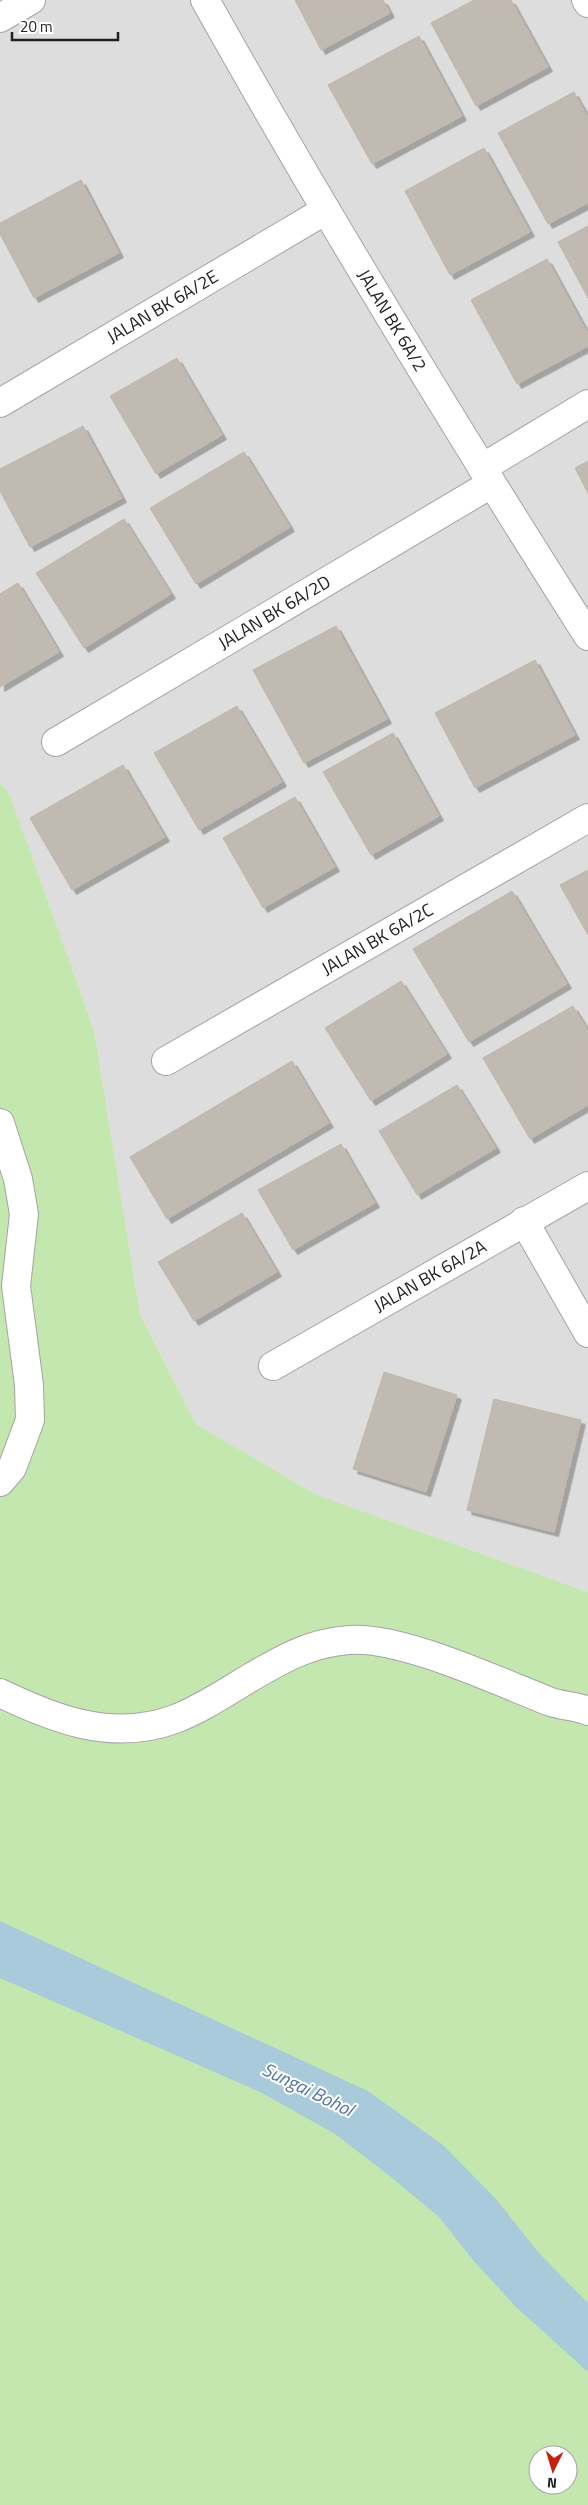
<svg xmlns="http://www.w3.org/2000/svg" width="588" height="2505" viewBox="0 0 588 2505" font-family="'Titillium Web',sans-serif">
  <defs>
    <filter id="shadow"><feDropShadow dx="4.5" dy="4.5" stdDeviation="0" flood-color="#0004"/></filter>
  </defs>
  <rect width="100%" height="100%" fill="#f0eee6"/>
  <path fill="#dedddd" d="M0,0H588V1592L315,1494L196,1424L140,1314L94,1030L9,794L0,783Z"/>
  <path fill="#c4e7af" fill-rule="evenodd" d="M0,783L9,793L94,1030L140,1314L196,1424L315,1494L588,1592V2505H0ZM538,2455H568V2485H538Z"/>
  <path fill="#a9cadb" d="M0,1921L368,2091L443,2145L496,2199L538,2252L588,2303V2372L515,2306L473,2260L439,2217L391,2177L335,2134L262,2093L0,1978Z"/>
  <path fill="#c0bab3" stroke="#c1b6a9" filter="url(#shadow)" d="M295,0H383L390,13L321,50Z
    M474,0H511L548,67L476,106L431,23Z
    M419,36L462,116L372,164L328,85Z
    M574,92L588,118V203L548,224L498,133Z
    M484,148L530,232L450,275L405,191Z
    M81,180L119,253L34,298L0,234V223Z
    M588,226V298L558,242Z
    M547,259L588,334V346L517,384L471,300Z
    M177,358L222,435L156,474L110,396Z
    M83,426L122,498L30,547L0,491V469Z
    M244,452L290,527L196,584L150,508Z
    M588,461V493L575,468Z
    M124,519L171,594L84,648L36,573Z
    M18,583L59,652L0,687V594Z
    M336,626L387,719L304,763L253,670Z
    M535,660L575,735L475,788L435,713Z
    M237,706L282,782L199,830L154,753Z
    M393,733L439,816L371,855L323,772Z
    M123,765L165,837L72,890L30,818Z
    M295,797L335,867L263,908L223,838Z
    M588,870V935L560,885Z
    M512,891L567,984L469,1042L413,949Z
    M401,981L447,1054L371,1101L325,1028Z
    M573,1006L588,1031V1105L530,1139L483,1058Z
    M292,1061L329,1123L167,1219L130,1157Z
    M457,1085L496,1148L417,1195L379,1131Z
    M341,1144L375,1203L293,1250L258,1190Z
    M242,1213L277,1272L194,1321L158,1262Z
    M384,1372L457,1395L426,1492L353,1469Z
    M494,1399L581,1420L554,1532L467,1510Z"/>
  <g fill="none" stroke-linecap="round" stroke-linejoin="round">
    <defs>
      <g id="minor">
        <path id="s1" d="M205,0C326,216 455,427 588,636"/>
        <path d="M586,0L588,3"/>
        <path d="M0,18L31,0"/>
        <path id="s2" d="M0,403L326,210"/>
        <path d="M482,468L588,404"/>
        <path id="s3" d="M56,742L491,484"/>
        <path id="s4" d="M166,1061L588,818"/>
        <path d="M0,1123L18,1179L24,1214L16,1286L29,1385L30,1420L12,1468L0,1482"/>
        <path d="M524,1221L588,1333"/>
        <path id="s5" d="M273,1366L588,1186"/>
        <path d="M0,1693C56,1720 113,1742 175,1719C201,1709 225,1693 248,1679C282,1659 309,1643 349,1640C400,1635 501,1683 551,1702C563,1706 576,1706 588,1711"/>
      </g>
    </defs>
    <use href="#minor" stroke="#a4a4a4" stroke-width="30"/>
    <use href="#minor" stroke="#fff" stroke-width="28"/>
  </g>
  <g text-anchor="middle" stroke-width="4" stroke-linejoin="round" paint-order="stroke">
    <g font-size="18" fill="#202020" stroke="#fff">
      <text dy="6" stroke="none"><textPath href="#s2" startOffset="189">JALAN BK 6A/2E</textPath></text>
      <text dy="6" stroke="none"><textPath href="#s1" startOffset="371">JALAN BK 6A/2</textPath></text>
      <text dy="6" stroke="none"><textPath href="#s3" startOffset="254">JALAN BK 6A/2D</textPath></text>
      <text dy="6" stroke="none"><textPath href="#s4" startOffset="244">JALAN BK 6A/2C</textPath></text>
      <text dy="6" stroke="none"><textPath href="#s5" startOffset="181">JALAN BK 6A/2A</textPath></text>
    </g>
    <g font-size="19" font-style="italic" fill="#5073ab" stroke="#fff">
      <text transform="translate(308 2089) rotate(26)" y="7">Sungai Bohol</text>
    </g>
  </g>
  <g transform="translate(553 2470) rotate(185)"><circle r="24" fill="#ffffff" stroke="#a6a6a6"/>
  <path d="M0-4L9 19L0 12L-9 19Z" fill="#c4200b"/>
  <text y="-8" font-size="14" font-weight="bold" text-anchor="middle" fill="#202020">N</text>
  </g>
  <path d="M12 32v8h106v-8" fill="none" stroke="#202020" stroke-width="2.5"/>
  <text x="20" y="32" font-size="15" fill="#202020" stroke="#ffffff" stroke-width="4" paint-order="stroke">20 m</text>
</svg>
